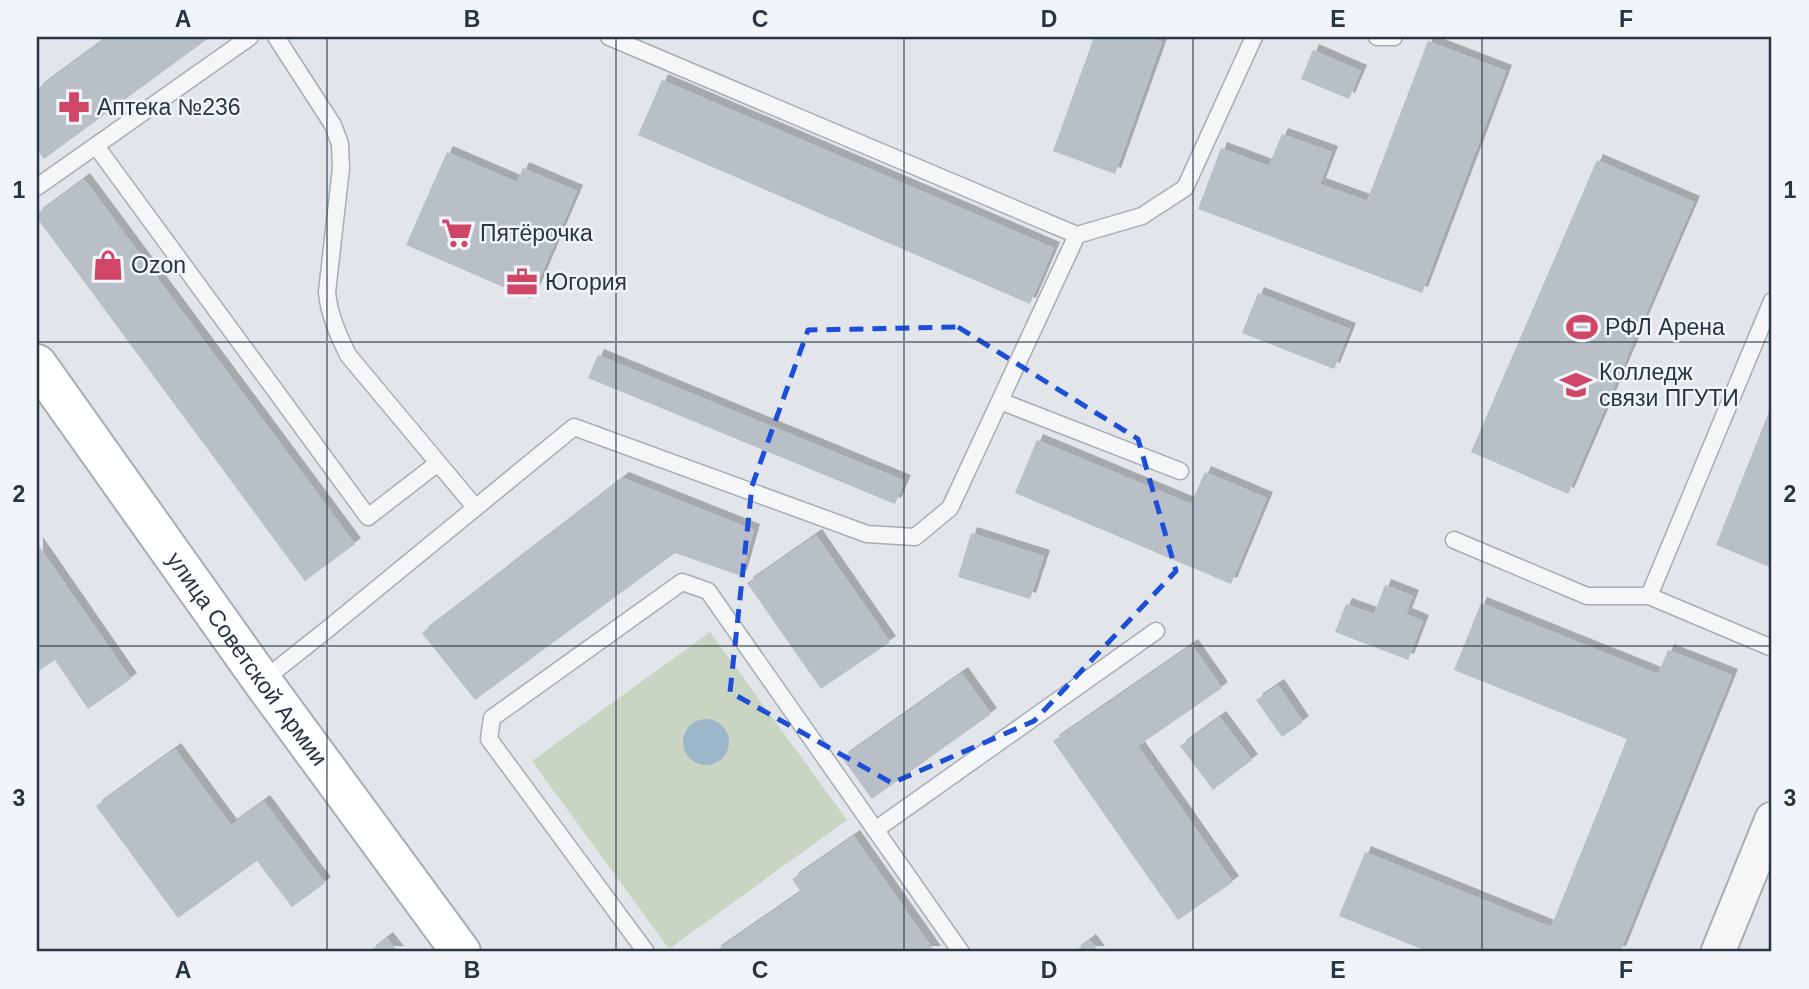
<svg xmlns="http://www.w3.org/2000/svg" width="1809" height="989" viewBox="0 0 1809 989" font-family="Arial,sans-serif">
  <defs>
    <filter id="shadow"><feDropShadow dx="6" dy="-6" stdDeviation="0" flood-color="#0004"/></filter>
  </defs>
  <rect width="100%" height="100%" fill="#e2e6ea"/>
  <path fill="#c9d4c3" d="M710,632L847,820L669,949L532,761Z"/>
  <path fill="#9cb7ca" d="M683 742a23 23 0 1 1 46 0a23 23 0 1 1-46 0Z"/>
  <path fill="#b9bfc7" filter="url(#shadow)" d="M108,37H210L44,159L37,150V89Z
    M1094,37H1146L1162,42L1115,174L1053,151Z
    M1428,41L1506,71L1422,293L1198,209L1221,148L1269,166L1282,134L1332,152L1320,184L1367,201Z
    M1313,50L1361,71L1349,99L1301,79Z
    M662,80L1054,248L1030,304L638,135Z
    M447,152L517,182L523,168L577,191L531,299L406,245Z
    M1597,160L1694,202L1568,494L1471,452Z
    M84,179L355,544L305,581L37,218V214Z
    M1258,293L1350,329L1334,369L1242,333Z
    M598,355L905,481L895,504L588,378Z
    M1772,404V568L1716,545Z
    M1037,440L1191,504L1205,472L1267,498L1231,584L1015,493Z
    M623,478L754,530L741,576L675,553L475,700L422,633Z
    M971,533L1044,556L1030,599L958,577Z
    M816,535L890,642L821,689L747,583Z
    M37,543L131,679L88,709L55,660L37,672Z
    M1385,585L1413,596L1406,614L1423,621L1408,660L1335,632L1346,604L1374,614Z
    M1481,603L1658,674L1668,650L1732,675L1620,952H1429L1339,916L1365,852L1551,927L1627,739L1454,670Z
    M1192,645L1222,688L1138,746L1233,882L1178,920L1053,741Z
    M962,673L991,714L872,799L842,758Z
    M1278,685L1303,722L1282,737L1256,700Z
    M1220,717L1252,760L1213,790L1180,746Z
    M175,749L231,825L264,801L325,883L292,907L257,861L178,918L96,806Z
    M854,836L935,952H714L801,892L792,879Z
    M387,938L398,952H369Z
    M1090,940L1099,952H1074Z"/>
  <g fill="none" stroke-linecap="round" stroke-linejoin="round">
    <defs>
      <path id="lane" d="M276,37L333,125L340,144L341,168L327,292C329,315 338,334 348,355L475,507
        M609,37L1077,235
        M1377,37H1394
        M96,146L368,517L438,463
        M37,187L250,37
        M1000,401L1180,471
        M1454,540L1587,596H1649L1772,648
        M1649,596L1772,301
        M262,681L324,632L574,427L867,534L915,537L950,508L1077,235L1142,216L1185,188L1254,37
        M875,830L1156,631
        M646,952L489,739L492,718L682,582L708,591L961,952"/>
      <path id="street" d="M1718,952L1772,819"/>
      <g id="secondary">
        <path id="s1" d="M37,364L262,681L461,952"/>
      </g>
    </defs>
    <use href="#lane" stroke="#a7adb4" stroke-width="19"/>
    <use href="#street" stroke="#a7adb4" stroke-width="37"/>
    <use href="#secondary" stroke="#a7adb4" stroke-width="42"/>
    <use href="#lane" stroke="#f4f6f8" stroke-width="16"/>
    <use href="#street" stroke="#f4f6f8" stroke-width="33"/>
    <use href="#secondary" stroke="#fff" stroke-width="38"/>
  </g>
  <path fill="none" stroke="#1d4ed8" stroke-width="5" stroke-dasharray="14 9" stroke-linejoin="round" d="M958,327L1138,439L1176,571L1034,721L892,783L730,692L752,486L808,330Z"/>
  <path fill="none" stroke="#293542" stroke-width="2" stroke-opacity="0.55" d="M327,37V952M616,37V952M904,37V952M1193,37V952M1482,37V952M37,342H1772M37,646H1772"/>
  <defs>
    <symbol id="pharmacy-bare" viewBox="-9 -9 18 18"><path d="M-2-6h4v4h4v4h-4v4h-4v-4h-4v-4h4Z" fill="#d04667" stroke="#f1f4f8" stroke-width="2.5" paint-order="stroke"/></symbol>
    <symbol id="supermarket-bare" viewBox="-9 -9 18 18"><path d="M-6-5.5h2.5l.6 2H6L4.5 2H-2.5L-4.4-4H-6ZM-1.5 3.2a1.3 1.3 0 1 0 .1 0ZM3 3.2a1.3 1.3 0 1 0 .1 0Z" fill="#d04667" stroke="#f1f4f8" stroke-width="2.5" paint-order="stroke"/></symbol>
    <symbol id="shop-bare" viewBox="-9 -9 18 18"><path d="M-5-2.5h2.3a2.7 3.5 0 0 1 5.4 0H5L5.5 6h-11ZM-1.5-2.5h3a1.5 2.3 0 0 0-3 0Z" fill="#d04667" stroke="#f1f4f8" stroke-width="2.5" paint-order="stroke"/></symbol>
    <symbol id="office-bare" viewBox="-9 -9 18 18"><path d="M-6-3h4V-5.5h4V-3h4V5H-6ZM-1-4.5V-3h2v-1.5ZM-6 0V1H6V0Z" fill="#d04667" stroke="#f1f4f8" stroke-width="2.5" paint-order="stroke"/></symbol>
    <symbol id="stadium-bare" viewBox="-9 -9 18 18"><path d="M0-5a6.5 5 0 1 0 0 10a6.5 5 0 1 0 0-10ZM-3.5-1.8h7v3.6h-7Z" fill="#d04667" stroke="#f1f4f8" stroke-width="2.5" paint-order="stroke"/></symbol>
    <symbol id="university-bare" viewBox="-9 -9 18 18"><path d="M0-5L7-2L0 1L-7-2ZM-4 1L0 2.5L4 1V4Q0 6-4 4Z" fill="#d04667" stroke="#f1f4f8" stroke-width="2.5" paint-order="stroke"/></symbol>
  </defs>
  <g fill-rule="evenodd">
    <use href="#pharmacy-bare" x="52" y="85" width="44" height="44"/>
    <use href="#supermarket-bare" x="435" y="211" width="44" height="44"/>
    <use href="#shop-bare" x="86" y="243" width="44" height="44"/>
    <use href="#office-bare" x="500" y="260" width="44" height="44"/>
    <use href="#stadium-bare" x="1560" y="305" width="44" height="44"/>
    <use href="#university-bare" x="1554" y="363" width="44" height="44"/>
  </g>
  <g text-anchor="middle" stroke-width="5" stroke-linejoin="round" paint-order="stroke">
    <g font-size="23" fill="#293542" stroke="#f1f4f8" text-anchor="start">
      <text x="97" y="115">Аптека №236</text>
      <text x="480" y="241">Пятёрочка</text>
      <text x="131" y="273">Ozon</text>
      <text x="545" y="290">Югория</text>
      <text x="1605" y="335">РФЛ Арена</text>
      <text x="1599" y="380">Колледж<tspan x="1599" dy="26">связи ПГУТИ</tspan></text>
    </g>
    <g font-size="23" fill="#293542" stroke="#f1f4f8">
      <text dy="8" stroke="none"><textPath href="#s1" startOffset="362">улица Советской Армии</textPath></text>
    </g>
  </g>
  <rect width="1809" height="989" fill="none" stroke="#f1f4f8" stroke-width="77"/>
  <rect x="38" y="38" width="1732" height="912" fill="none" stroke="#293542" stroke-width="2.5"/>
  <g font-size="23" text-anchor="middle" font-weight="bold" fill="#293542">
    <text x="183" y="27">A</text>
    <text x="472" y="27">B</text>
    <text x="760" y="27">C</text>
    <text x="1049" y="27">D</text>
    <text x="1338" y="27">E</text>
    <text x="1626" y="27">F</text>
    <text x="19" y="198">1</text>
    <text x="1790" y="198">1</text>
    <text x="19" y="502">2</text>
    <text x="1790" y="502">2</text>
    <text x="19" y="806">3</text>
    <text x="1790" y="806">3</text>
    <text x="183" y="978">A</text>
    <text x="472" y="978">B</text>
    <text x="760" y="978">C</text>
    <text x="1049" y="978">D</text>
    <text x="1338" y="978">E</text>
    <text x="1626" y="978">F</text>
  </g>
</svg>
